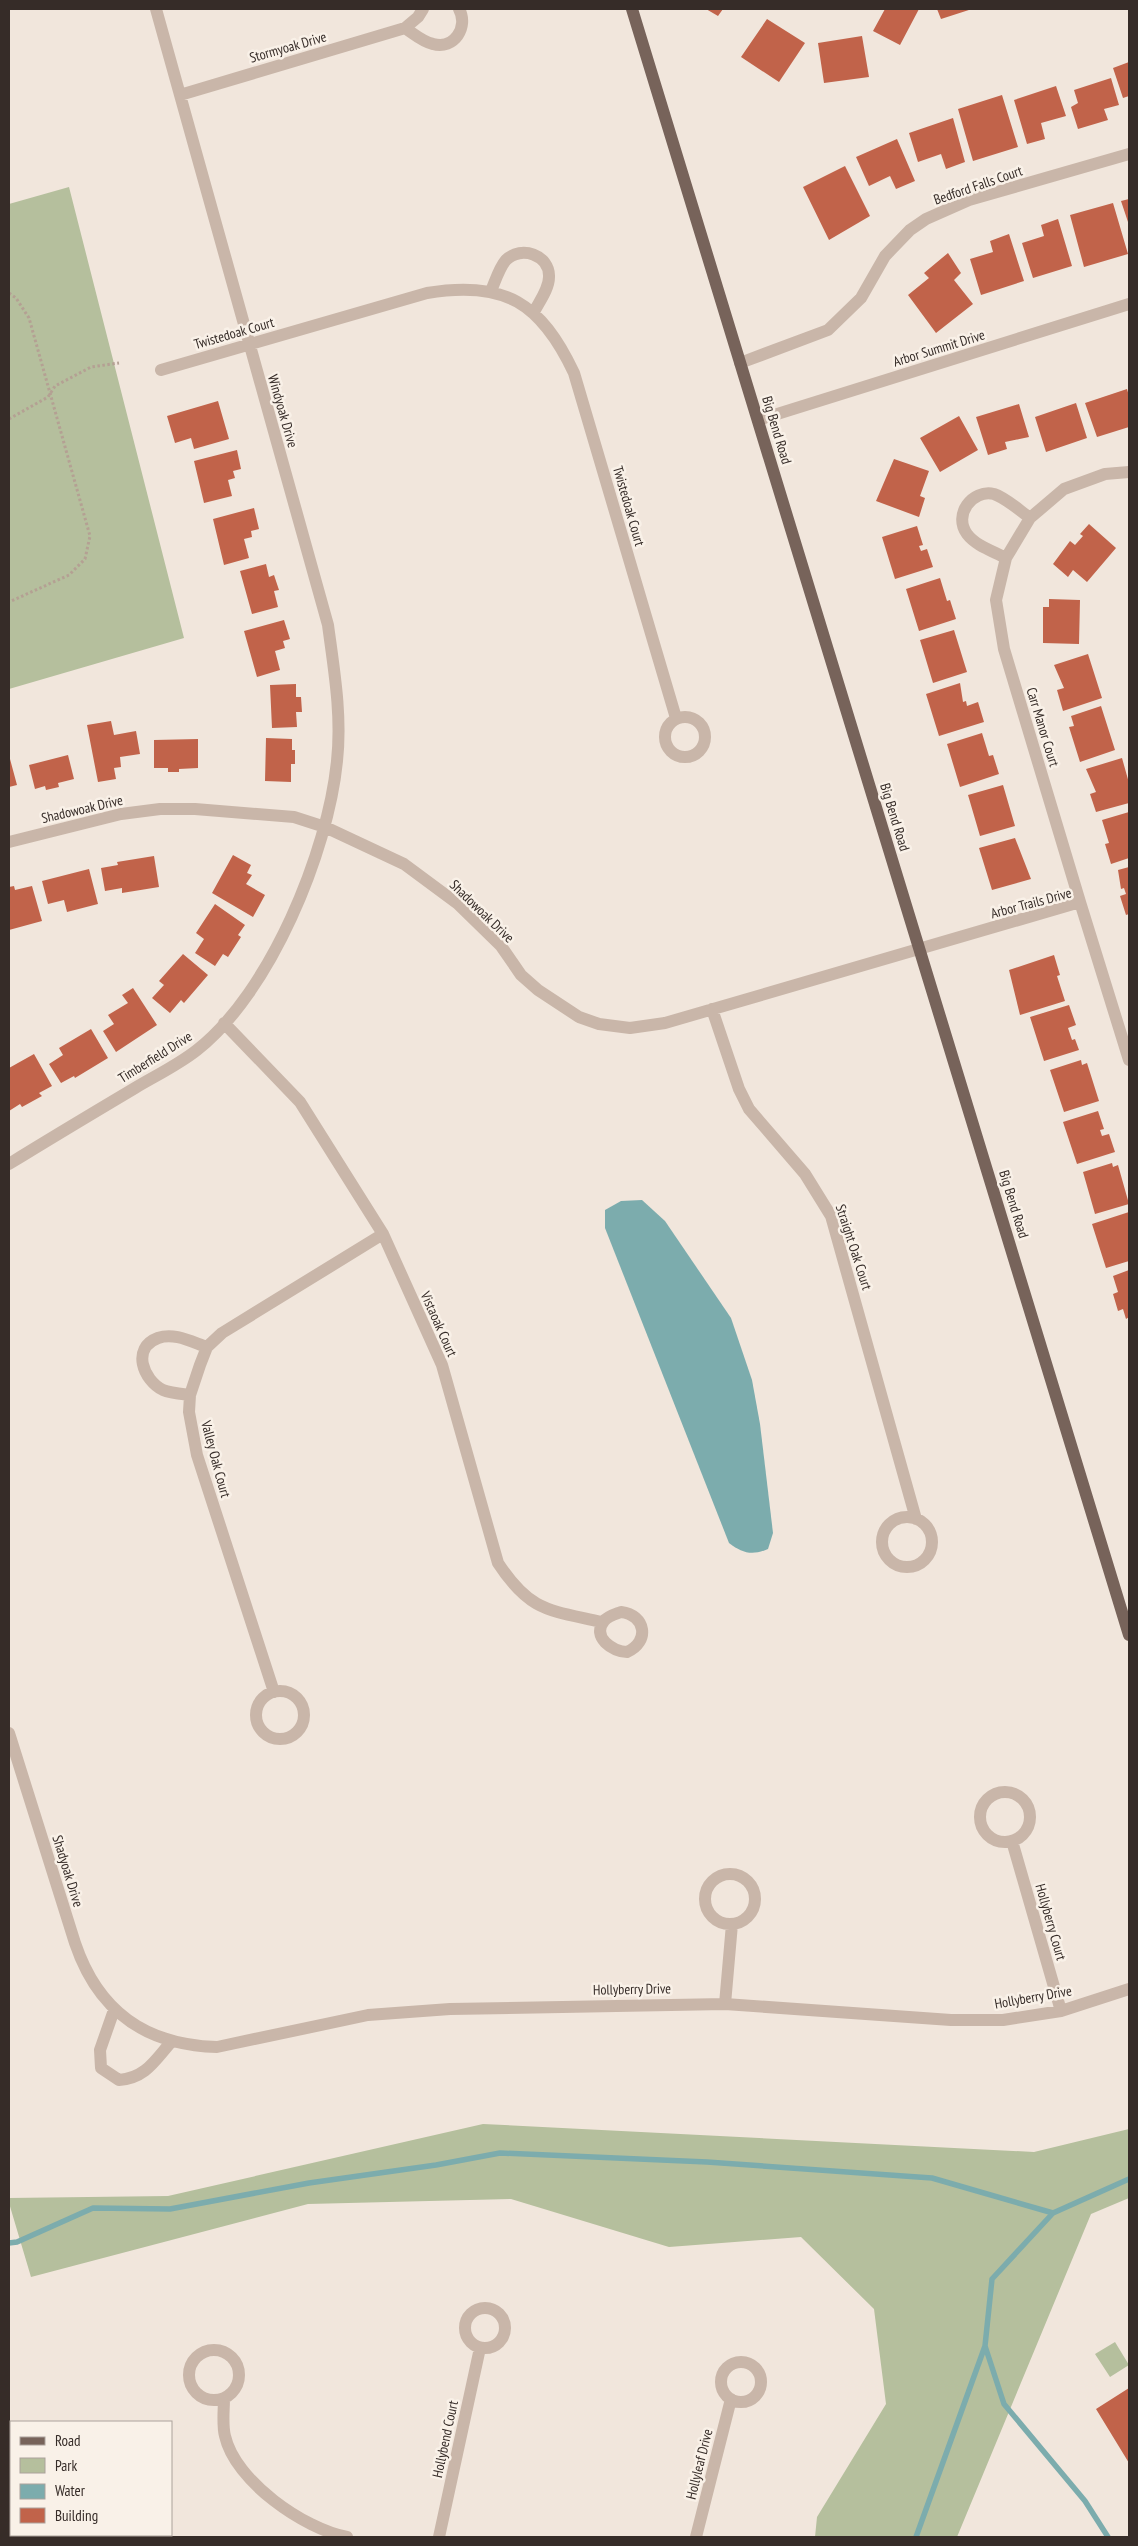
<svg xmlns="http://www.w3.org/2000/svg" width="1138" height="2546" viewBox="0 0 1138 2546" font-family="'PT Sans Narrow',sans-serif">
  <rect width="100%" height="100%" fill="#f1e6dc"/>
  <path fill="#b5bf9d" d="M69,187L184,638L9,689V204Z
    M483,2124L1034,2152L1129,2129V2198L1091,2214L957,2537H815L817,2517L886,2404L874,2309L801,2237L669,2247L511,2199L308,2204L31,2277L9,2203V2198L168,2196Z
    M1115,2342L1129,2365L1110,2377L1095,2354Z"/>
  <path fill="#7cacad" d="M642,1200L665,1221L731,1318L752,1380L760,1424L773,1533L768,1549C752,1556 742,1553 729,1543L605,1228V1210L621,1201Z"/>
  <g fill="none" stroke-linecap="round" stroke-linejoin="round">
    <path stroke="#7cacad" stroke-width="5.5" d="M9,2243L17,2242L93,2208L170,2209L309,2183L436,2165L500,2153L707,2162L932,2178L1053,2213
      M916,2537L985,2346
      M1108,2537L1085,2501L1004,2404L985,2346L992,2279L1053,2213L1129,2179"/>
  </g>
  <path fill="#c1634a" d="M706,9H723L718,16Z
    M885,9H919L900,45L873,31Z
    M937,9H972L941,19Z
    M767,19L805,43L779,82L741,57Z
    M862,36L869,77L824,83L818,43Z
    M1129,62V96L1123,98L1113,68Z
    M1111,78L1119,105L1104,109L1108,120L1078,129L1071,107L1078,103L1074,90Z
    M1056,86L1066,116L1041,123L1045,139L1027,144L1014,100Z
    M1002,95L1018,147L973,161L958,109Z
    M953,118L965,162L946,169L941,154L918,162L909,133Z
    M897,139L915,181L896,189L890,176L869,186L856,157Z
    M845,166L870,216L829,240L803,187Z
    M1129,199V225L1121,201Z
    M1113,203L1128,254L1084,267L1070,215Z
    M1058,219L1072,266L1033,278L1022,243L1044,236L1041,225Z
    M1009,234L1024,281L981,295L970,259L993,252L990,241Z
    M948,253L961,273L954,280L973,304L936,333L908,295L929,278L924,273Z
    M1127,389L1129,396V427L1097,437L1085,403Z
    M218,401L229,439L194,449L191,438L175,443L167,416Z
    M1076,403L1087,438L1046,452L1035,417Z
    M1019,404L1029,437L1005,442L1007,449L988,455L976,417Z
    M959,416L978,450L940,472L920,438Z
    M237,450L241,469L233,471L235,478L228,480L232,496L204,503L194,461Z
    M894,459L929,471L920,496L925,498L919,517L876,501Z
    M254,508L259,529L251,531L252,537L244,539L249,558L224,565L213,519Z
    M1089,524L1116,548L1087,582L1073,570L1068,577L1053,564L1070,541L1075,545L1083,536L1080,534Z
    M917,526L923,545L919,546L921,551L927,549L933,567L895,579L882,537Z
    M266,564L269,577L274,575L279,590L274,591L278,607L252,614L240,571Z
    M940,578L947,601L950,600L956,619L919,631L906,589Z
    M1049,599L1080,600L1079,644L1043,643V607H1049Z
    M284,620L290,639L283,641L285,648L275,651L280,670L257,677L244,631Z
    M954,630L967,672L933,683L920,640Z
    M1088,654L1102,698L1063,711L1057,690L1064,688L1054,665Z
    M960,683L963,702L966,701L967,706L978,702L984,722L939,736L926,694Z
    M296,684V697H301L302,712H296L297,727L272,728L270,685Z
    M1101,706L1115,750L1080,762L1069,727L1074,726L1071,716Z
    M111,721L114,735L136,731L140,754L120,757L121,767L114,768L116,779L98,782L87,725Z
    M982,733L989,756L993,755L999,774L960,787L947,744Z
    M266,738L292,739V750H295V764H291V782L265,781Z
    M198,739V768L179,769V772H168V768H154V740Z
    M68,755L74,779L58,783L59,787L46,790L45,786L35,789L29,765Z
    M1122,758L1129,783V803L1096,812L1090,794L1096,792L1086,769Z
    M10,759L17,785L9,787V760Z
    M1003,785L1015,826L980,836L968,795Z
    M1129,812V858L1111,864L1105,844L1109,843L1102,820Z
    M1015,838L1031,879L992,890L979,848Z
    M233,855L251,865L247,873L252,875L246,884L265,895L253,917L212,893Z
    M154,856L159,887L122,893V888L105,891L101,868L118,865L117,862Z
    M1129,867V914L1126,915L1120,896L1126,894L1124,888L1121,889L1118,870Z
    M89,869L98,904L67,912L64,900L48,904L42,881Z
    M14,886L15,890L32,886L42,921L9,930V887Z
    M215,904L245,925L238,935L241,937L228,957L223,954L215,966L195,953L204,939L196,933Z
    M183,954L208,975L184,1003L181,1000L170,1013L152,998L164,985L159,981Z
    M1054,955L1060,975L1057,976L1065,1001L1020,1015L1009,970Z
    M133,988L157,1025L116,1052L103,1031L114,1024L108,1015L128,1003L122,995Z
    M1069,1005L1076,1025L1068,1028L1072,1040L1075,1039L1079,1050L1044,1061L1030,1017Z
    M91,1029L108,1058L75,1078L74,1076L61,1083L49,1064L63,1055L59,1048Z
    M34,1054L52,1086L39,1093L42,1096L22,1107L20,1104L9,1111V1068Z
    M1081,1060L1082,1065L1087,1063L1099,1101L1064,1112L1050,1070Z
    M1098,1111L1104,1129L1100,1130L1102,1136L1109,1134L1115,1152L1077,1164L1063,1122Z
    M1112,1163L1113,1167L1118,1165L1129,1204L1095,1214L1083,1172Z
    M1129,1212V1261L1106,1268L1092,1224Z
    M1129,1270V1317L1126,1319L1123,1309L1118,1311L1113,1294L1118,1292L1113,1276Z
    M1129,2388V2463L1096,2409Z"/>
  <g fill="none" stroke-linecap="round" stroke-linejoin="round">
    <path stroke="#b4a093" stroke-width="3" stroke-dasharray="2.5 2.5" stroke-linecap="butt" d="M9,293L16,298L29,318L90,536L85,559L69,575L9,602
      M9,419L48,397L55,386L91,367L119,363"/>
    <path stroke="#c9b6a9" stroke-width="12" d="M405,28C414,34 423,42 433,44C454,50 469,27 459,9
      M180,95L405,28L418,17L423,9
      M491,291C495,282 499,268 506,260C521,245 550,255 549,277C549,289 539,302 534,312
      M740,363L828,330L861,298L885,256L910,230L926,219L969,200L1129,154
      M161,370L427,293C505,280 541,303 574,373L676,718
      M758,420L1129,304
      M1006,558C993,551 976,546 967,534C953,515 972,489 994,494C1006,498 1019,510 1030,518
      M665 737a20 20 0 1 1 40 0a20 20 0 1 1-40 0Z
      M9,842L121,814L160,809H195L294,817L325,827L404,864L458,904L501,946L521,975L538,990L579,1017L599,1024L630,1028L665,1023L1080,902L1129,1060
      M1080,902L1004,649L996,600L1006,558L1030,518L1064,489L1105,474L1129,472
      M712,1009L739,1089L749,1109L805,1174L831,1216L916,1519
      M224,1023L300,1102L383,1234L442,1365L498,1563C530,1612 549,1610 602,1622
      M9,1164C51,1138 93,1113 135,1088C155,1076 178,1065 197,1050C270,993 328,852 337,761C342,715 334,670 328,625L156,9
      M190,1395C182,1394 170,1393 163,1390C143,1380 131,1348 158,1338C174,1332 192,1342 207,1347
      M882 1542a25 25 0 1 1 50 0a25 25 0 1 1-50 0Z
      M621,1612C646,1615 650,1642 627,1652C613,1652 591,1637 604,1621C608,1616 616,1614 621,1612Z
      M256 1715a24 24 0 1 1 48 0a24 24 0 1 1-48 0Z
      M274,1692L197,1455L189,1412L190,1395L200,1365L207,1347L222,1333L383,1234
      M9,1733L75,1943C98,2011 145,2045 217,2047L368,2015L450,2009L725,2004L951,2020H1003L1061,2011L1129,1989
      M980 1817a25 25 0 1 1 50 0a25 25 0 1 1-50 0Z
      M1012,1841L1061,2011
      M705 1899a25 25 0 1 1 50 0a25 25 0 1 1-50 0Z
      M725,2004L732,1924
      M114,2010L100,2050L101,2068L119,2080C146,2078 155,2060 172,2041
      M465 2328a20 20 0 1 1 40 0a20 20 0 1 1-40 0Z
      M189 2375a25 25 0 1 1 50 0a25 25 0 1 1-50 0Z
      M721 2382a20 20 0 1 1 40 0a20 20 0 1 1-40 0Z
      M224,2398C224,2410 222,2425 225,2436C235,2481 304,2529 347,2537
      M439,2537L480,2348
      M696,2537L731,2399"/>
    <path stroke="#77635a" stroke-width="12" d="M632,9L1129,1635"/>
  </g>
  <g text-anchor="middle" stroke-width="5" stroke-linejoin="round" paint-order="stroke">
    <g font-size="14" fill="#362c28" stroke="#f9f1e8">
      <text transform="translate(288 47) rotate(-16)" y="5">Stormyoak Drive</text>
      <text transform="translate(978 185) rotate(-19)" y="5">Bedford Falls Court</text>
      <text transform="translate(234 333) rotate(-16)" y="5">Twistedoak Court</text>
      <text transform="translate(939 348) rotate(-17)" y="5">Arbor Summit Drive</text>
      <text transform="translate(283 411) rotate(74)" y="5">Windyoak Drive</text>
      <text transform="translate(777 430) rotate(73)" y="5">Big Bend Road</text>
      <text transform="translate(629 506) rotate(74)" y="5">Twistedoak Court</text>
      <text transform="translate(1043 727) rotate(73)" y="5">Carr Manor Court</text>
      <text transform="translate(82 809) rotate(-13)" y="5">Shadowoak Drive</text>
      <text transform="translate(895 817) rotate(73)" y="5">Big Bend Road</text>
      <text transform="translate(1031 903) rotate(-15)" y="5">Arbor Trails Drive</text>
      <text transform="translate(482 911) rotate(44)" y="5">Shadowoak Drive</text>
      <text transform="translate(155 1057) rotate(-32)" y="5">Timberfield Drive</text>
      <text transform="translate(1014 1204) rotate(73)" y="5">Big Bend Road</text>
      <text transform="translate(854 1247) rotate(72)" y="5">Straight Oak Court</text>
      <text transform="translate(439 1324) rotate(66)" y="5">Vistaoak Court</text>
      <text transform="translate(216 1459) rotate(75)" y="5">Valley Oak Court</text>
      <text transform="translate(68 1871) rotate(73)" y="5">Shadyoak Drive</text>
      <text transform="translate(1051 1922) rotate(74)" y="5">Hollyberry Court</text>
      <text transform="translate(632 1989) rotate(-1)" y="5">Hollyberry Drive</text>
      <text transform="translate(1033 1997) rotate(-10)" y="5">Hollyberry Drive</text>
      <text transform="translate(445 2439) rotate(-78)" y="5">Hollybend Court</text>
      <text transform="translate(699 2464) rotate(-76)" y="5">Hollyleaf Drive</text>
    </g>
  </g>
  <rect width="1138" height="2546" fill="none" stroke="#362c28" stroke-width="20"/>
  <rect x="10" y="2421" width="162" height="115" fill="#f9f1e8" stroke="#aba29b"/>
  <rect x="20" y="2437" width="25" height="8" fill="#77635a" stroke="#aba29b"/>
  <text x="55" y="2446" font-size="15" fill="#362c28">Road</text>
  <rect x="20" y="2458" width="25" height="15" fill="#b5bf9d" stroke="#aba29b"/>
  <text x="55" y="2471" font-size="15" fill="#362c28">Park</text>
  <rect x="20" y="2484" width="25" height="15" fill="#7cacad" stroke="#aba29b"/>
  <text x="55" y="2496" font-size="15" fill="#362c28">Water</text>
  <rect x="20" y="2508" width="25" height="15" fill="#c1634a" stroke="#aba29b"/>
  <text x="55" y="2521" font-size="15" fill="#362c28">Building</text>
</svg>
